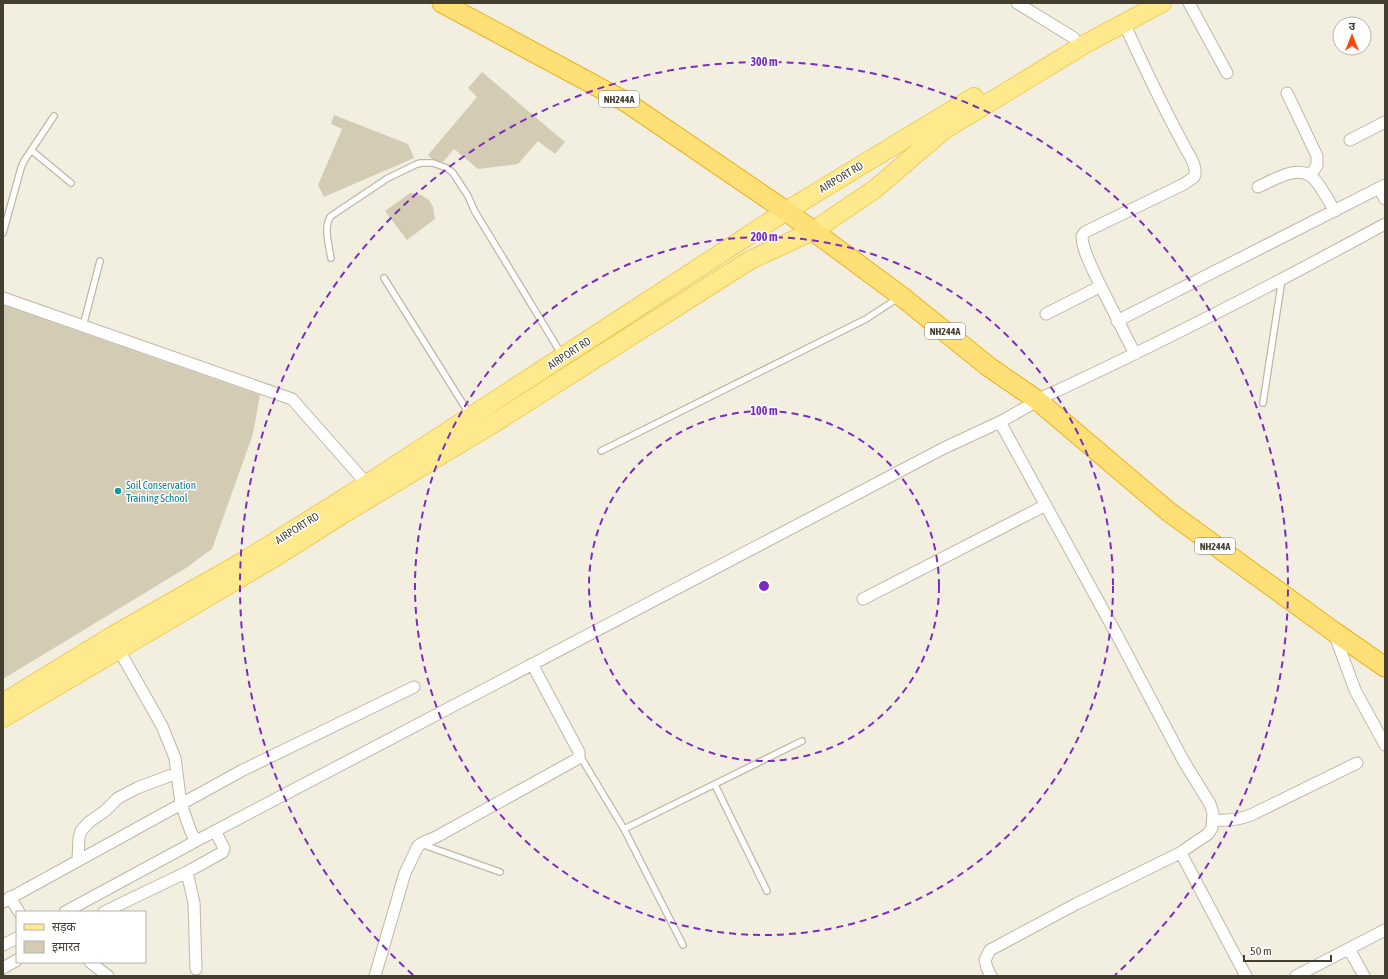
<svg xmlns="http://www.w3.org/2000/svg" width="1388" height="979" viewBox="0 0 1388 979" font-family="'Asap Condensed','Noto Sans Devanagari',sans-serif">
  <rect width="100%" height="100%" fill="#f2efe1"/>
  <path fill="#d4cbb5" d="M482,72L565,142L555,154L538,141L518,164L478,169L454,149L443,162L432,159L428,155L477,97L468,88Z
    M334,115L408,144L414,158L324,197L318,185L342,129L331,124Z
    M410,193L421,195L429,200L433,207L435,219L407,240L385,211Z
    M3,305L260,395L253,434L212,549L186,568L3,679Z"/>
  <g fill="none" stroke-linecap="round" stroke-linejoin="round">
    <defs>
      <path id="service" d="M31,150L71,183
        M3,233L21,168L24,161L54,116
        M331,258C329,246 323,226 331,216L388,178L417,164L421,163H433L447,168L453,173L468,196L474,210L562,355
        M384,278L470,415
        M83,326L100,261
        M1263,403L1282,279
        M601,451L866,319L898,298
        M580,756L624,829L683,945
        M715,785L767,891
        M624,829L802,741
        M421,844L500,872"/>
      <path id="minor" d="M1017,3L1074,38
        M1189,3L1227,73
        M1124,23C1144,67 1164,109 1187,151C1191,157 1198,170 1194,177L1184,184L1085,232L1082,236C1082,251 1094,271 1100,285C1112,308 1123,331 1135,354
        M1287,93L1317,156V166L1310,175
        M1350,140L1385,122
        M1258,187C1274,180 1300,162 1315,180C1323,189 1328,201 1335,211
        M1379,188L1385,199
        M3,298L292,399L367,484
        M1046,314L1101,286
        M1117,321L1385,185
        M1000,422L1118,637L1183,760L1210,804L1213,813L1212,828L1208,834L1184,850L1182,852L1183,857L1246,976
        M863,599L1046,505
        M1334,633L1355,690L1385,745
        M119,650L162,726L175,758L181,804L191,832L196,841L944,448L1000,422L1032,404L1037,400C1155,346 1271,286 1385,224
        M1214,820C1227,821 1238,820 1251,815L1357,763
        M78,860L79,838L81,831L89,822L105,811L118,798L137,788L177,773
        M187,872L194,903L196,969
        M10,897L19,912
        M3,902L243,770L414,687
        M65,912L196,841
        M104,912L187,872L223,852L224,848L215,831
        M3,945L17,938
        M1349,949L1364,976
        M90,962L108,976
        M3,968L17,960
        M375,976L405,873L418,846L422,843L436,837L579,758V752L532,664
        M991,976L987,968L985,960L990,950L1076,904L1182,852
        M1296,976L1385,930"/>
      <path id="primary" d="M3,703L112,636L244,561L367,484L786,211L974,97
        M3,718L272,559L343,514L499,420L750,260L813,231L875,189L944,130L1085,44L1162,3"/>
      <path id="trunk" d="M442,3L626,102L786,211L901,296L989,367L1037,400L1169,512L1333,631L1385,667"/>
    </defs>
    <use href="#service" stroke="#beb7a3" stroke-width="8"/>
    <use href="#minor" stroke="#beb7a3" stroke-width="13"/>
    <use href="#primary" stroke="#edcc54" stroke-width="20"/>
    <use href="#trunk" stroke="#eab223" stroke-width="21"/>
    <use href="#service" stroke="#fff" stroke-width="5.5"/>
    <use href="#minor" stroke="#fff" stroke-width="11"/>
    <use href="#primary" stroke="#ffe98d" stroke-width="18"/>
    <use href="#trunk" stroke="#ffe076" stroke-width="19"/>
  </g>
  <g fill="none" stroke="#7b2cbf" stroke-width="2" stroke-dasharray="7 5">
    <circle cx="764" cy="586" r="175"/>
    <circle cx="764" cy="586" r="349"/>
    <path d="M413 975A524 524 0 1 1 1115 975"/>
  </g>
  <circle fill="#0f9aa8" stroke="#fff" stroke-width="1.5" cx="118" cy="491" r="4"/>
  <g text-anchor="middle" stroke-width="3" stroke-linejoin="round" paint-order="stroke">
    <g fill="#fff" stroke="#7c786f" stroke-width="1">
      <rect x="599" y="91" width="40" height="16" rx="3"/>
      <rect x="925" y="323" width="40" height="16" rx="3"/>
      <rect x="1195" y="538" width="40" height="16" rx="3"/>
    </g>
    <g font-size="10" font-weight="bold" fill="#443e31">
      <text x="619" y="103">NH244A</text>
      <text x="945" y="335">NH244A</text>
      <text x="1215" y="550">NH244A</text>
    </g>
    <g font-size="11" fill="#443e31" stroke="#fff">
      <text transform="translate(841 177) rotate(-31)" y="4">AIRPORT RD</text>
      <text transform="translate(569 353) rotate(-33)" y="4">AIRPORT RD</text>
      <text transform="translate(297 528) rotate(-32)" y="4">AIRPORT RD</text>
    </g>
    <g font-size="11" fill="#0d838f" stroke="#fff" text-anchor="start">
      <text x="126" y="489">Soil Conservation<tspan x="126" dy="13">Training School</tspan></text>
    </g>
  </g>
  <circle cx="764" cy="586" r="6" fill="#7b2cbf" stroke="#fff" stroke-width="2"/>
  <g font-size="12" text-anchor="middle" font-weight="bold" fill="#7b2cbf" stroke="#fff" stroke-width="3" stroke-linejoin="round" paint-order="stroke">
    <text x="764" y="66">300 m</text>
    <text x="764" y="241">200 m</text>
    <text x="764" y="415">100 m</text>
  </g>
  <rect width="1388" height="979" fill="none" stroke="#443e31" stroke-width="8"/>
  <rect x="16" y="911" width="130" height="52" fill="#ffffff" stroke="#b4b2ad"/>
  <rect x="24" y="924" width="20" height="6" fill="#ffe98d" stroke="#b4b2ad"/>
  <text x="52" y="931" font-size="12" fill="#443e31">सड़क</text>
  <rect x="24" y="941" width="20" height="12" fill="#d4cbb5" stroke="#b4b2ad"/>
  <text x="52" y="951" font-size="12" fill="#443e31">इमारत</text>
  <g transform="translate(1352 36)"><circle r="19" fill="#ffffff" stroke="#b4b2ad"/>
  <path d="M0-3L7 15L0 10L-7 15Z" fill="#ff450b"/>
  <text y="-6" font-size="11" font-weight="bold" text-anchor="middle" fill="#443e31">उ</text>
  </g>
  <path d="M1244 955v6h87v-6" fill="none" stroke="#443e31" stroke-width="2"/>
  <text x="1250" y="955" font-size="12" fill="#443e31" stroke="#ffffff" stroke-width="3" paint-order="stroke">50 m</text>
</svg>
